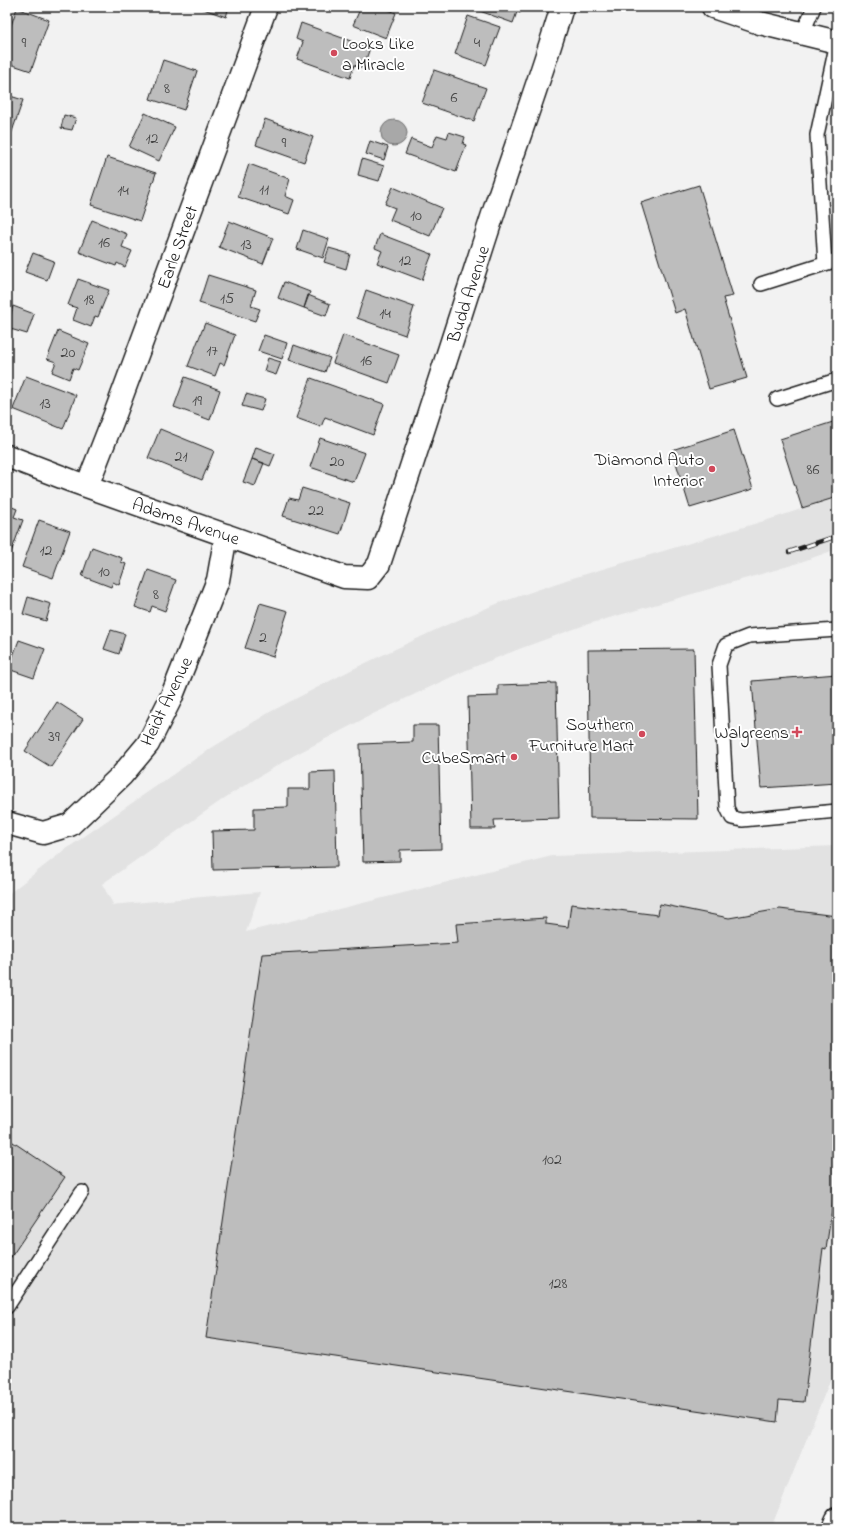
<svg xmlns="http://www.w3.org/2000/svg" width="844" height="1535" viewBox="0 0 844 1535" font-family="'Indie Flower',sans-serif">
  <rect width="100%" height="100%" fill="#f2f2f2"/>
  <filter id="ink" filterUnits="userSpaceOnUse"><feTurbulence type="fractalNoise" baseFrequency=".025" numOctaves="2"/><feDisplacementMap in="SourceGraphic" scale="8" xChannelSelector="R" yChannelSelector="G"/><feConvolveMatrix kernelMatrix="1 2 1 2 8 2 1 2 1" color-interpolation-filters="sRGB"/></filter>
  <g filter="url(#ink)">
    <path fill="#e2e2e2" d="M837,497V549L792,565L585,625L519,649L464,671L373,714L293,756L229,795L102,884L113,904L110,905L260,892L246,932L552,856L837,846V1363L771,1528H7V895L62,852L205,752L270,712L353,669L444,626L499,603L566,580L774,518Z"/>
    <path fill="#a8a8a8" stroke="#707070" d="M381 133a13 13 0 1 1 26 0a13 13 0 1 1-26 0Z"/>
    <path fill="#bdbdbd" stroke="#1c1c1c" d="M198,7H229L226,17Z
      M361,7H382L396,13L386,38L353,25Z
      M478,7H523L520,13L517,12L513,23L477,10Z
      M17,8L49,20L31,71L7,63V37Z
      M468,16L500,27L486,65L455,54Z
      M301,23L370,48L363,68L354,65L350,78L297,59L303,42L296,39Z
      M163,60L197,71L184,110L150,99Z
      M434,70L486,88L474,121L422,103Z
      M7,95L23,100L7,146Z
      M145,113L175,127L159,161L129,147Z
      M64,115L76,118L72,130L61,128Z
      M265,119L313,137L304,162L256,145Z
      M449,132L465,137L463,144L466,145L456,172L405,154L411,139L432,147L437,135L447,138Z
      M370,141L388,147L384,160L366,154Z
      M107,157L156,173L140,221L91,205Z
      M362,159L384,166L379,181L358,175Z
      M249,164L290,179L285,196L294,200L289,214L238,197Z
      M699,185L733,296L723,298L747,378L709,389L685,309L675,313L641,203Z
      M393,187L442,208L430,236L390,220L395,208L385,204Z
      M92,220L127,234L122,247L132,251L125,267L117,263L116,266L79,252Z
      M229,221L273,238L263,264L219,247Z
      M303,230L329,239L323,258L297,249Z
      M380,234L432,254L422,280L377,263L382,251L375,248Z
      M329,248L350,254L346,269L324,262Z
      M33,253L54,261L47,280L25,272Z
      M208,275L256,290L251,306L260,309L255,321L199,303Z
      M78,279L109,290L98,317L95,316L91,327L73,320L77,308L68,305Z
      M284,282L310,292L304,308L278,298Z
      M366,290L414,307L405,335L357,318Z
      M308,295L330,304L326,316L304,308Z
      M13,306L34,314L27,334L7,328Z
      M205,323L235,335L224,365L220,363L215,376L188,366Z
      M58,331L89,344L78,370L73,368L69,379L52,372L56,362L47,359Z
      M264,335L287,343L282,359L258,351Z
      M343,335L399,355L389,383L333,363Z
      M294,345L330,358L325,372L289,360Z
      M268,358L281,362L276,375L264,371Z
      M26,376L76,395L63,429L13,409Z
      M185,377L220,390L210,420L174,407Z
      M311,378L384,404L373,435L325,417L321,427L296,418Z
      M246,394L265,399L261,411L242,406Z
      M836,421L837,426V497L802,508L780,439Z
      M160,429L214,451L202,480L148,458Z
      M734,430L753,489L690,508L672,450Z
      M320,438L365,453L354,482L310,467Z
      M256,447L275,454L270,466L252,459Z
      M252,459L264,463L255,486L243,482Z
      M302,488L350,503L340,534L283,516L289,498L298,500Z
      M7,505L17,509L14,517L23,520L7,563Z
      M39,520L70,531L53,578L22,567Z
      M92,547L122,558L121,562L126,564L119,585L113,582L111,587L82,576Z
      M148,570L176,580L165,611L152,606L150,612L135,607Z
      M28,597L51,604L46,621L23,614Z
      M260,603L288,611L273,657L245,648Z
      M111,630L125,634L119,654L104,649Z
      M19,640L45,649L34,678L8,669Z
      M694,649L698,819L590,818L588,650Z
      M837,674V783L761,788L752,681Z
      M556,683L559,818L494,820L495,829H471L468,697L498,696V685Z
      M57,702L83,719L51,767L25,751Z
      M413,725H438L441,849L400,850V861L363,862L360,744L413,742Z
      M335,771L337,867L213,870L212,831L254,830V808L288,807V789H310V772Z
      M571,904L658,915L660,904L729,918L780,909L837,916V1176L826,1249L823,1248L804,1402L779,1400L777,1422L206,1338L262,954L458,943L456,924L546,918V924L568,927Z
      M7,1138L65,1177L7,1263Z"/>
    <g fill="none" stroke-linecap="round" stroke-linejoin="round">
      <defs>
        <path id="lane" d="M802,34L814,7
          M825,264L817,135L837,42
          M761,284L837,260
          M777,399L837,380
          M837,630L749,636L726,645L719,665L727,808L732,818L742,820L837,811
          M7,1307L82,1192"/>
        <path id="street" d="M713,7L760,23L837,42
          M7,456L72,481L344,577L368,578L379,564C419,445 457,325 496,205C518,139 542,74 562,7
          M87,486L114,417L266,7
          M7,823L43,833L70,825L122,775L148,744L171,698L218,580L226,535"/>
        <path id="primary" d="M833,1528L837,1519"/>
      </defs>
      <use href="#lane" stroke="#1c1c1c" stroke-width="16"/>
      <use href="#street" stroke="#1c1c1c" stroke-width="25"/>
      <use href="#primary" stroke="#1c1c1c" stroke-width="25"/>
      <use href="#lane" stroke="#fff" stroke-width="13"/>
      <use href="#street" stroke="#fff" stroke-width="22"/>
      <use href="#primary" stroke="#fff" stroke-width="22"/>
      <defs>
        <path id="rail" d="M789,552L837,536"/>
      </defs>
      <use href="#rail" stroke="#1c1c1c" stroke-width="4.5"/>
      <use href="#rail" stroke="#fff" stroke-width="3" stroke-dasharray="9" stroke-linecap="butt"/>
    </g>
  </g>
  <g fill="#d1495b" stroke="#fff" stroke-width="1.5">
    <circle cx="334" cy="53" r="4"/>
    <circle cx="712" cy="469" r="4"/>
    <path d="M795 726h4v4h4v4h-4v4h-4v-4h-4v-4h4z"/>
    <circle cx="642" cy="734" r="4"/>
    <circle cx="514" cy="757" r="4"/>
  </g>
  <g text-anchor="middle" stroke-width="4" stroke-linejoin="round" paint-order="stroke">
    <g font-size="16" fill="#444">
      <text x="24" y="47">9</text>
      <text x="477" y="47">4</text>
      <text x="167" y="93">8</text>
      <text x="454" y="102">6</text>
      <text x="152" y="143">12</text>
      <text x="284" y="147">9</text>
      <text x="264" y="194">11</text>
      <text x="123" y="195">14</text>
      <text x="416" y="220">10</text>
      <text x="104" y="247">16</text>
      <text x="246" y="249">13</text>
      <text x="405" y="265">12</text>
      <text x="227" y="303">15</text>
      <text x="89" y="304">18</text>
      <text x="385" y="318">14</text>
      <text x="212" y="355">17</text>
      <text x="68" y="357">20</text>
      <text x="366" y="365">16</text>
      <text x="197" y="405">19</text>
      <text x="45" y="408">13</text>
      <text x="181" y="461">21</text>
      <text x="337" y="466">20</text>
      <text x="813" y="474">86</text>
      <text x="316" y="515">22</text>
      <text x="46" y="555">12</text>
      <text x="104" y="576">10</text>
      <text x="156" y="599">8</text>
      <text x="263" y="642">2</text>
      <text x="54" y="741">39</text>
      <text x="552" y="1164">102</text>
      <text x="558" y="1288">128</text>
    </g>
    <g font-size="18" fill="#1c1c1c" stroke="#fff" text-anchor="end">
      <text x="342" y="49" text-anchor="start">Looks Like<tspan x="342" dy="21">a Miracle</tspan></text>
      <text x="704" y="465">Diamond Auto<tspan x="704" dy="21">Interior</tspan></text>
      <text x="634" y="730">Southern<tspan x="634" dy="21">Furniture Mart</tspan></text>
      <text x="789" y="738">Walgreens</text>
      <text x="506" y="763">CubeSmart</text>
    </g>
    <g font-size="18" fill="#1c1c1c" stroke="#fff">
      <text transform="translate(177 247) rotate(-70)" y="6">Earle Street</text>
      <text transform="translate(468 294) rotate(-72)" y="6">Budd Avenue</text>
      <text transform="translate(186 521) rotate(19)" y="6">Adams Avenue</text>
      <text transform="translate(166 701) rotate(-64)" y="6">Heidt Avenue</text>
    </g>
  </g>
  <rect width="844" height="1535" fill="none" stroke="#fff" stroke-width="24"/>
  <rect x="12" y="12" width="820" height="1511" fill="none" stroke="#1c1c1c" stroke-width="1.5" filter="url(#ink)"/>
</svg>
